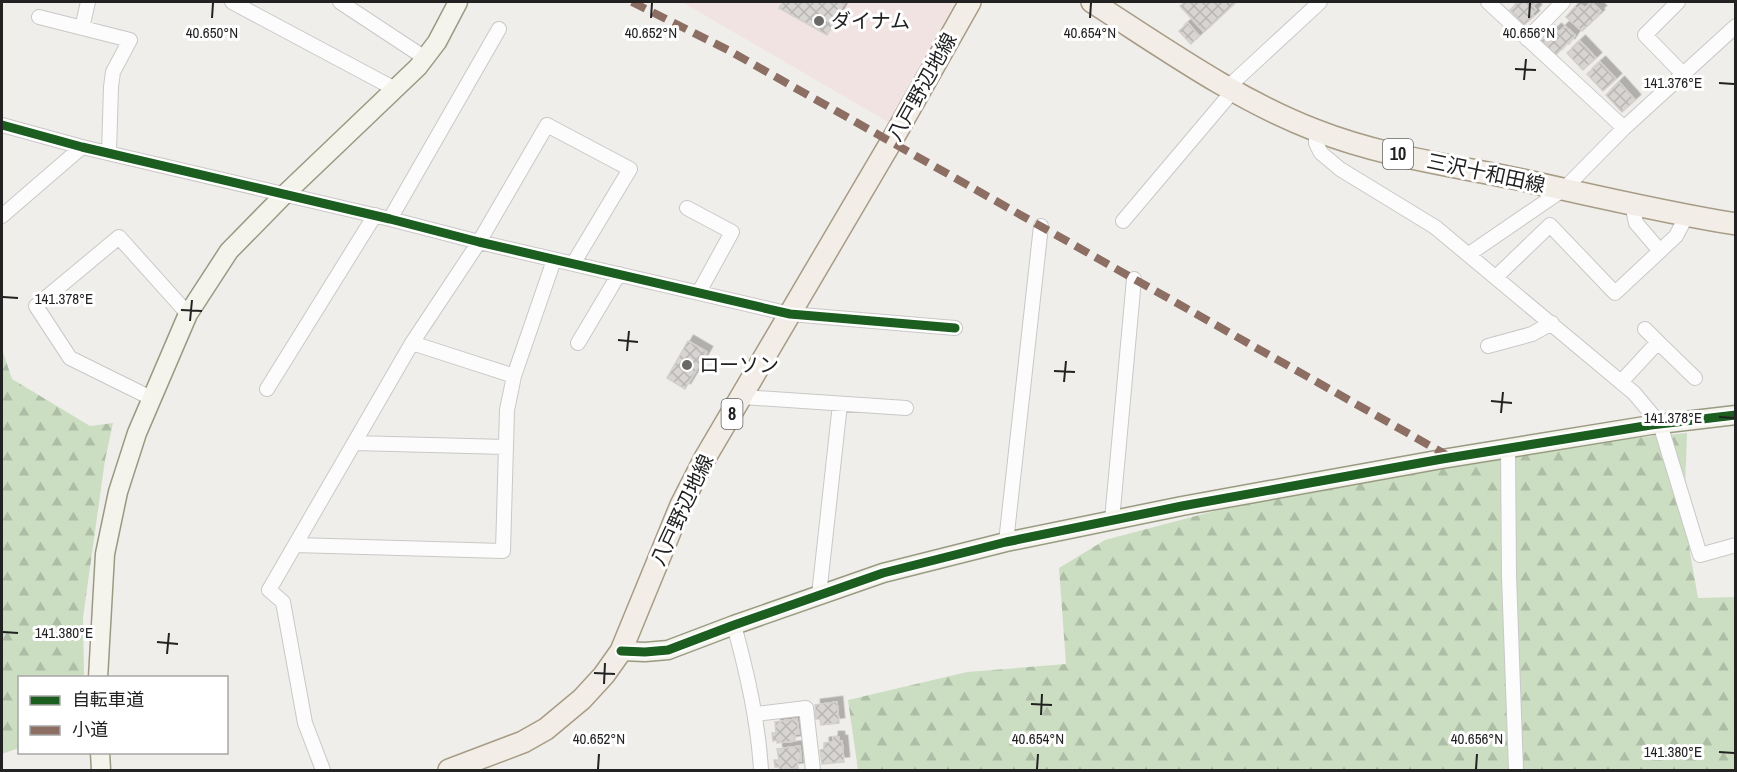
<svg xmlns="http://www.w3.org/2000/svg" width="1737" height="772" viewBox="0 0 1737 772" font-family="'Archivo Narrow','Noto Sans JP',sans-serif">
  <defs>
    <pattern id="forest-firs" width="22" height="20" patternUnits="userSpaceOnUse" patternTransform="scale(1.5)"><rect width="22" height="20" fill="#cbdec1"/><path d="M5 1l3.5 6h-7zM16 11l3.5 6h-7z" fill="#aebea6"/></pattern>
    <pattern id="building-cross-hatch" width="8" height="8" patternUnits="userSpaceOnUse" patternTransform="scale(1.5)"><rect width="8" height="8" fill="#d7d4d2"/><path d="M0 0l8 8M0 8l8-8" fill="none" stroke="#b8b6b4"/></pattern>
    <filter id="shadow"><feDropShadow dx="5.5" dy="-5.5" stdDeviation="0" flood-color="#0004"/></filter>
  </defs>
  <rect width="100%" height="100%" fill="#f0eeeb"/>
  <path fill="#f1e3e1" d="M682,2H956L888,122Z"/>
  <path fill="url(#forest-firs)" d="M2,349L12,379L90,426L113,423L105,460L83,618L84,677L20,678L19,748L2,754Z
    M1687,433L1684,518L1698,598L1735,597V770H858L848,700L967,672L1066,664L1059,568L1105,540L1275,495L1549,446Z"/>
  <path fill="url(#building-cross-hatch)" stroke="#d3d0cc" stroke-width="1.5" filter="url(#shadow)" d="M783,2H845L827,35L779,8Z
    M1185,2H1236L1204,32L1180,6Z
    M1518,2H1537L1533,6L1536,10L1532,14L1534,16L1524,25L1510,10Z
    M1591,2L1601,11L1597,14L1599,15L1582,31L1566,17L1575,7L1577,9L1581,5L1585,8Z
    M1188,23L1199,36L1191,44L1179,31Z
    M1565,26L1575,35L1569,44L1567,43L1556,55L1540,41L1549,31L1552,33L1556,29L1559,32Z
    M1580,41L1596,58L1583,70L1567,53Z
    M1600,62L1616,79L1603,91L1587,74Z
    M1619,82L1635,100L1622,112L1606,95Z
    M688,341L707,352L685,389L667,378Z
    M837,702L839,723L821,725L820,719H816L815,705Z
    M797,719L799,734H795V741L777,743V740L773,741L772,733H776L775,722Z
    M833,737H839V741H842L844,762L822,764L820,750L824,749V743L833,742Z
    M800,746L801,761H797L798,768L780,770L779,767H775L774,760H779L777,749Z"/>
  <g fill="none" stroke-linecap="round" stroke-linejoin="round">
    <defs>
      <path id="street" d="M232,2L395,89
        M340,2L425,58
        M1488,2L1624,128
        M1678,2L1645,35L1682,73
        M39,17L130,40L113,72L111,87L109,153
        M82,28L88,2
        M1527,39L1563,2
        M1227,88L1320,2
        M2,125L82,147L390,219L479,242L790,314L955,328
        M1316,130V143L1321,153L1340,169L1435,227L1634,393L1660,424L1700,555L1736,545
        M1632,204L1636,223L1660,251
        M687,208L732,232L699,292
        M2,216L82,147
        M390,219L499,29
        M1123,221L1232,92
        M1469,254L1564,189L1624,128L1736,26
        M1496,277L1550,225L1615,293L1676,236L1687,215
        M1645,329L1658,342
        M412,343L514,376
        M578,343L619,274
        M1488,346L1532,334L1552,323
        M1621,382L1658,342L1695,378
        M267,389L375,215
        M742,397L906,408
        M151,398L70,358L36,306L119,237L188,314
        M354,443L506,447
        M1508,448L1509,576L1516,770
        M1112,520L1134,279
        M1006,542L1041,226
        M295,545L503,551L507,410L514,376L554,260
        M819,595L840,404
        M734,625C747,673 758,720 761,770
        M756,714L806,708L813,770
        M323,770L305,723L283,602L269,590L412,343L479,242L547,125L630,169L573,264"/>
      <path id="secondary" d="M621,651L645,652L668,650L734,625L883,573L1006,542L1182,506L1442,459L1651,425L1736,415
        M98,678L105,554L118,492L137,433L188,314L229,251L285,194L418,67L437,42L458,2
        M100,752L101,770"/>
      <path id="primary" d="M1092,2C1164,48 1235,99 1315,130C1378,155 1448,165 1513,178C1587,194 1661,212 1736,224
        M449,770L523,742L546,729L582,699L604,675L621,651L681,505L705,458L891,142L970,2"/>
    </defs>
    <use href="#street" stroke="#c9c8c7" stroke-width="16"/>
    <use href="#secondary" stroke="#999a82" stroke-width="21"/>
    <use href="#primary" stroke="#a79c86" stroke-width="24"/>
    <use href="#street" stroke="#fdfcfc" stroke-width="14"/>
    <use href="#secondary" stroke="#f4f4ed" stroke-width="18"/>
    <use href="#primary" stroke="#f3ede7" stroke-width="21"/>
    <path stroke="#8d6e63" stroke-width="8" stroke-dasharray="15 8" stroke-linecap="butt" d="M632,2L728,50L1450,457"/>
    <defs>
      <path id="cycleway" d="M2,125L82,147L390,219L479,242L790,314L955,328
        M621,651L645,652L668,650L734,625L883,573L1006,542L1182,506L1442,459L1651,425L1736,415"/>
    </defs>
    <use href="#cycleway" stroke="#fff" stroke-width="13"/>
    <use href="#cycleway" stroke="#1b5e20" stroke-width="9"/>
  </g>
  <path fill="none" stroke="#222" stroke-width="2" d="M212,18L213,3M651,18L652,3M1090,18L1091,3M1529,18L1530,3M1515,69L1536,70M1524,80L1526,59M1719,83L1734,84M3,297L18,298M181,310L202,311M190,321L192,300M618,340L638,342M627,351L629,331M1054,371L1075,372M1064,382L1066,361M1491,401L1512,403M1501,413L1503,392M1719,417L1734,418M3,632L18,633M157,642L178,644M167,654L169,633M594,673L615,674M604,684L605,663M1031,704L1052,705M1041,715L1042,694M1719,752L1734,753M598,769L599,754M1037,769L1038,754M1476,769L1477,754"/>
  <g fill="#6a6968" stroke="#fff" stroke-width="2">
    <circle cx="819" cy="21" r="6"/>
    <circle cx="687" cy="365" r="6"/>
  </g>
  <g text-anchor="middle" stroke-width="6" stroke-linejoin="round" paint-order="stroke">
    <g fill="#fff" stroke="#646464" stroke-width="1.5">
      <rect x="1383" y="139" width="30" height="30" rx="4.5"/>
      <rect x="721.5" y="399" width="21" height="30" rx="4.5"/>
    </g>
    <g font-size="18" font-weight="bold" fill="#222">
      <text x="1398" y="160">10</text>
      <text x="732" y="420">8</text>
    </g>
    <g font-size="20" fill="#222" stroke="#fff" text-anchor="start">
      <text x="831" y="28">ダイナム</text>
      <text x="699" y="372">ローソン</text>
    </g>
    <g font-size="20" fill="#222" stroke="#fff">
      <text transform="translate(922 87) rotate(-61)" y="7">八戸野辺地線</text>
      <text transform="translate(1486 173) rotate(12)" y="7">三沢十和田線</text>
      <text transform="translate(682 510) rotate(-65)" y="7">八戸野辺地線</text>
    </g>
  </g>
  <g font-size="15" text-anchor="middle" fill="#222" stroke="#fff" stroke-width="6" stroke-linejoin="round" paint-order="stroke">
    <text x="212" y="38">40.650°N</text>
    <text x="651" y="38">40.652°N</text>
    <text x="1090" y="38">40.654°N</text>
    <text x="1529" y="38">40.656°N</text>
    <text x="1673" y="88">141.376°E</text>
    <text x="64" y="304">141.378°E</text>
    <text x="1673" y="423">141.378°E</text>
    <text x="64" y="638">141.380°E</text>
    <text x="599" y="744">40.652°N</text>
    <text x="1038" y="744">40.654°N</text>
    <text x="1477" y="744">40.656°N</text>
    <text x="1673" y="757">141.380°E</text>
  </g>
  <rect width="1737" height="772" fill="none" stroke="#222222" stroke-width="6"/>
  <rect x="18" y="676" width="210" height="78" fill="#ffffff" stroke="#a7a7a7" stroke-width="1.5"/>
  <rect x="30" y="696" width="30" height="9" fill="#1b5e20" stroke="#a7a7a7" stroke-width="1.5"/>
  <text x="72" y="706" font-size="18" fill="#222222">自転車道</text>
  <rect x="30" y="726" width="30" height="9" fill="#8d6e63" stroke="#a7a7a7" stroke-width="1.5"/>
  <text x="72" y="736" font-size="18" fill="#222222">小道</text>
</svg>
